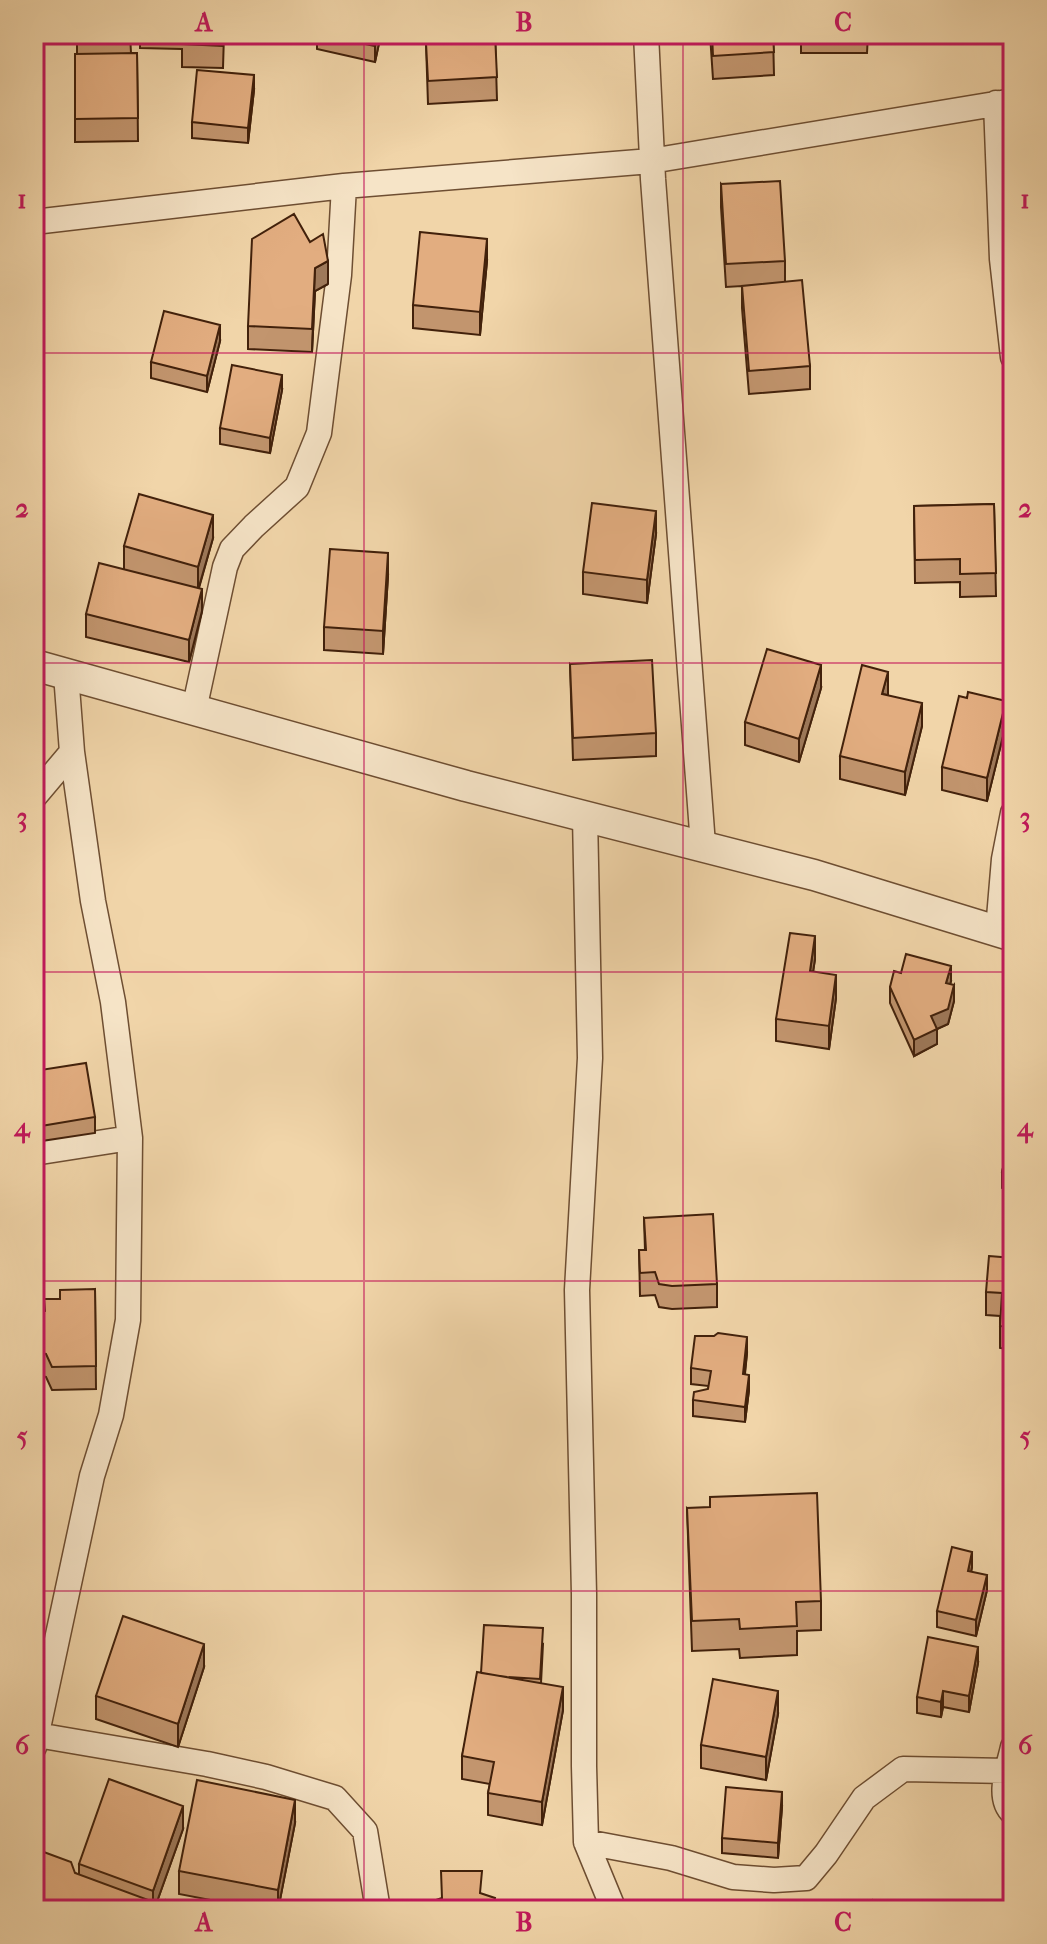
<svg xmlns="http://www.w3.org/2000/svg" width="1047" height="1944" viewBox="0 0 1047 1944" font-family="'IM FELL French Canon',serif">
  <rect width="100%" height="100%" fill="#f1d5a9"/>
  <filter id="stains"><feTurbulence type="fractalNoise" baseFrequency=".0025" numOctaves="4"/><feColorMatrix values="0 0 0 0 .2 0 0 0 0 .09 0 0 0 0 .02 0 0 0 .5 -.17"/></filter>
  <radialGradient id="worn" r=".72"><stop offset=".6" stop-color="#630" stop-opacity="0"/><stop offset="1" stop-color="#630" stop-opacity=".3"/></radialGradient>
  <g fill="none" stroke-linecap="round" stroke-linejoin="round">
    <defs>
      <path id="minor" d="M646,34L653,179L703,845
        M996,103L1002,259L1013,357
        M34,222L344,186L651,161L1013,101
        M194,710L225,567L232,549L254,526L297,487L319,433L339,275L344,186
        M34,797L72,752
        M585,816L590,1058L577,1290L584,1594V1766L586,1842L614,1910
        M998,930L1004,859L1013,813
        M34,1153L130,1138
        M37,1735L207,1764L266,1777L335,1798L365,1831L378,1910
        M34,1747L92,1476L111,1415L128,1320L130,1138L113,1002L93,901L72,752L66,674
        M1013,1747C1009,1766 996,1798 1013,1813
        M586,1842L671,1858L733,1877L774,1880L806,1878L826,1854L864,1798L903,1769L1008,1771"/>
      <path id="tertiary" d="M34,665L466,786L814,875L1013,936"/>
    </defs>
    <use href="#minor" stroke="#6e4e32" stroke-width="27"/>
    <use href="#tertiary" stroke="#6e4e32" stroke-width="33"/>
    <use href="#minor" stroke="#f6e4c7" stroke-width="24"/>
    <use href="#tertiary" stroke="#f6e4c7" stroke-width="30"/>
  </g>
  <path fill="#c2956e" stroke="#42210b" stroke-width="2" d="M77,34H130L131,53H137L138,141L75,142V54H77Z
    M140,34H224L223,68L182,67V49L140,48Z
    M317,34H381L375,62L317,49Z
    M442,34H495L497,100L428,104L426,43H443Z
    M710,34H773L774,75L713,79Z
    M801,34H868L867,53H801Z
    M254,90L248,143L192,138V122Z
    M721,184L785,261V282L810,366V389L749,394L742,308V286L726,287L721,207Z
    M487,261L480,335L413,328V305Z
    M328,284L315,291L312,352L248,349V326Z
    M220,341L207,392L151,378V362Z
    M282,390L270,453L220,444V428Z
    M994,504L996,596L960,597V582L915,583L914,506Z
    M656,534L647,603L583,594V572Z
    M213,538L199,588L202,611L189,662L86,637V614L124,569V546Z
    M388,576L383,654L324,650V627Z
    M570,664L656,733V756L573,760Z
    M821,688L799,762L745,745V722Z
    M887,695L922,726L905,795L840,779V756Z
    M1006,724L987,801L942,790V767Z
    M815,959L813,971L836,998L829,1049L776,1041V1019Z
    M901,973L951,981L950,984L954,1001L948,1024L937,1029V1044L914,1056L890,1003V987Z
    M34,1071L95,1117V1133L35,1142Z
    M1013,1125V1190L1002,1188V1172Z
    M644,1218L717,1284V1307L672,1309L659,1307L655,1295L640,1296L639,1250H645Z
    M1013,1258V1350L1000,1348V1316L986,1315V1292Z
    M95,1289L96,1389L52,1390L46,1377L41,1376L40,1312L60,1299Z
    M747,1353L745,1374L749,1390L745,1422L693,1416V1400L708,1389L709,1386L691,1384V1368Z
    M687,1508L821,1601V1630L797,1631V1655L740,1658L739,1649L692,1651Z
    M972,1567L971,1572L987,1590L976,1636L937,1627V1611Z
    M543,1644L541,1683L563,1710L542,1825L488,1815V1793L490,1784L462,1779V1756L481,1673Z
    M978,1663L969,1712L943,1707L941,1717L917,1713V1697Z
    M204,1667L178,1747L96,1719V1696Z
    M778,1714L766,1780L701,1768V1745Z
    M782,1807L778,1858L722,1853V1838Z
    M295,1823L278,1910H263L179,1894V1871Z
    M183,1829L154,1910H34L75,1873L79,1875V1864Z"/>
  <path fill="#9e795a" stroke="#42210b" stroke-width="2" d="M377,34H381L375,62V46Z
    M254,75V90L248,143V128Z
    M487,239V261L480,335V312Z
    M328,261V284L315,291L312,352L315,268Z
    M220,325V341L207,392V376Z
    M282,375V390L270,453V438Z
    M36,436V458L34,467V444Z
    M656,511V534L647,603V580Z
    M213,515V538L198,590V567Z
    M388,553V576L383,654V631Z
    M202,589V611L189,662V640Z
    M821,665V688L799,762V739Z
    M888,672V695L882,694Z
    M1006,701V724L987,801V778Z
    M922,703V726L905,795V772Z
    M815,936V959L810,993V971Z
    M951,966V981L946,999V983Z
    M836,975V998L829,1049V1026Z
    M954,985V1001L948,1024L937,1029V1044L914,1056V1040Z
    M747,1337V1353L743,1389V1374Z
    M749,1375V1390L745,1422V1407Z
    M972,1552V1567L968,1587V1571Z
    M987,1575V1590L976,1636V1620Z
    M204,1644V1667L178,1747V1724Z
    M978,1647V1663L969,1712V1696Z
    M563,1687V1710L542,1825V1802Z
    M778,1691V1714L766,1780V1757Z
    M943,1691V1707L941,1717V1702Z
    M782,1792V1807L778,1858V1843Z
    M295,1800V1823L278,1910V1890Z
    M183,1806V1829L154,1910H153V1891Z"/>
  <path fill="#e2ad80" stroke="#42210b" stroke-width="2" d="M77,34H130L131,41L77,42Z
    M182,34H223V46L182,44Z
    M318,34H377L375,46Z
    M444,34H495L497,77L428,81L426,43H444Z
    M712,34H773L774,52L713,56Z
    M137,53L138,118L75,119V54Z
    M197,70L254,75L248,128L192,122Z
    M780,181L785,261L726,264L721,184Z
    M294,214L310,242L323,234L328,261L315,268L312,329L248,326L252,239Z
    M420,232L487,239L480,312L413,305Z
    M802,280L810,366L749,371L742,286Z
    M164,311L220,325L207,376L151,362Z
    M232,365L282,375L270,438L220,428Z
    M139,494L213,515L198,567L124,546Z
    M592,503L656,511L647,580L583,572Z
    M994,504L996,573L960,574V559L915,560L914,506Z
    M330,549L388,553L383,631L324,627Z
    M99,563L202,589L189,640L86,614Z
    M767,649L821,665L799,739L745,722Z
    M652,660L656,733L573,738L570,664Z
    M862,665L888,672L882,694L922,703L905,772L840,756Z
    M968,692L1006,701L987,778L942,767L959,696L967,698Z
    M790,933L815,936L810,971L836,975L829,1026L776,1019Z
    M906,954L951,966L946,983L954,985L948,1009L931,1016L937,1029L914,1040L890,987L894,971L901,973Z
    M86,1063L95,1117L35,1127L34,1071Z
    M1013,1125V1175L1002,1172Z
    M713,1214L717,1284L672,1286L659,1284L655,1272L640,1273L639,1250H646L644,1218Z
    M989,1256L1013,1258V1327L1000,1326L1002,1293L986,1292Z
    M95,1289L96,1366L52,1367L46,1354L41,1353L40,1312L45,1311L44,1299H60V1290Z
    M718,1333L747,1337L743,1374L749,1375L745,1407L693,1400L694,1392L708,1389L711,1371L691,1368L695,1336H714Z
    M817,1493L821,1601L796,1602L797,1626L740,1629L739,1619L692,1621L687,1508L710,1507V1497Z
    M952,1547L972,1552L968,1571L987,1575L976,1620L937,1611Z
    M123,1616L204,1644L178,1724L96,1696Z
    M484,1625L543,1628L540,1679L507,1677L481,1673Z
    M928,1637L978,1647L969,1696L943,1691L941,1702L917,1697Z
    M477,1672L563,1687L542,1802L488,1793L494,1762L462,1756Z
    M713,1679L778,1691L766,1757L701,1745Z
    M109,1779L183,1806L153,1891L79,1864Z
    M197,1780L295,1800L278,1890L179,1871Z
    M726,1787L782,1792L778,1843L722,1838Z
    M41,1851L71,1862L75,1873L151,1901L147,1910H34V1869Z
    M441,1871H482L480,1893L495,1898L492,1910H433V1901L442,1898Z
    M166,1900L187,1910H161Z
    M873,1900L914,1910H871Z"/>
  <path fill="none" stroke="#c2185b" stroke-width="2" stroke-opacity="0.55" d="M364,34V1910M683,34V1910M34,353H1013M34,663H1013M34,972H1013M34,1281H1013M34,1591H1013"/>
  <rect width="1047" height="1944" fill="none" stroke="#f1d5a9" stroke-width="88"/>
  <rect x="44" y="44" width="959" height="1856" fill="none" stroke="#c2185b" stroke-width="3"/>
  <g font-size="26" text-anchor="middle" font-weight="bold" fill="#c2185b">
    <text x="204" y="31">A</text>
    <text x="524" y="31">B</text>
    <text x="843" y="31">C</text>
    <text x="22" y="208">1</text>
    <text x="1025" y="208">1</text>
    <text x="22" y="517">2</text>
    <text x="1025" y="517">2</text>
    <text x="22" y="826">3</text>
    <text x="1025" y="826">3</text>
    <text x="22" y="1136">4</text>
    <text x="1025" y="1136">4</text>
    <text x="22" y="1445">5</text>
    <text x="1025" y="1445">5</text>
    <text x="22" y="1754">6</text>
    <text x="1025" y="1754">6</text>
    <text x="204" y="1931">A</text>
    <text x="524" y="1931">B</text>
    <text x="843" y="1931">C</text>
  </g>
  <rect width="100%" height="100%" filter="url(#stains)"/>
  <rect width="100%" height="100%" fill="url(#worn)"/>
</svg>
